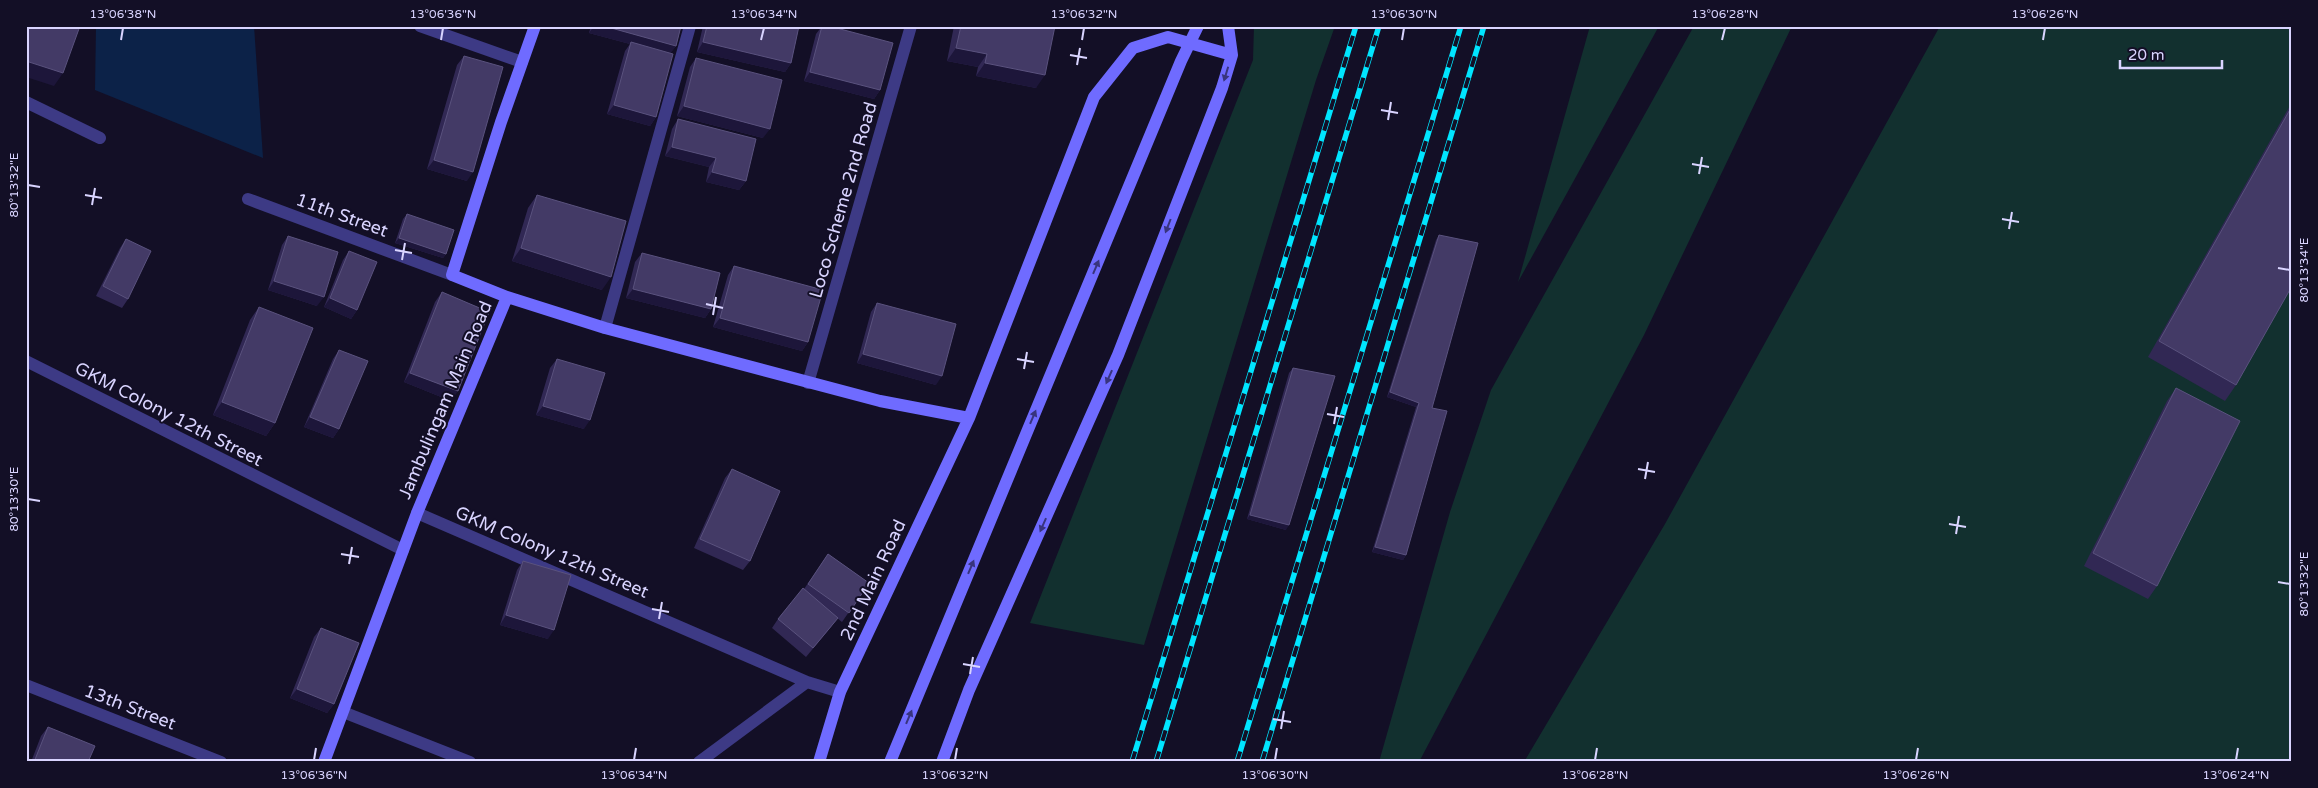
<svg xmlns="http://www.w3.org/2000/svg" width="2318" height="788" viewBox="0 0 2318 788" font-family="'Varela Round',sans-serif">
  <rect width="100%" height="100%" fill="#130f26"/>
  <path fill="#12302f" d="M1254,26H1335L1316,80L1144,645L1030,623L1253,60Z
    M1590,26H1659L1518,282Z
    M1694,26H1792L1644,335L1419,762H1379L1450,512L1491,390Z
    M1940,26H2292V760L1524,762L1665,524Z"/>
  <path fill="#0c2248" d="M96,26H254L263,158L95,90Z"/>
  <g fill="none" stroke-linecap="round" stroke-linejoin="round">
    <path stroke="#3d3a85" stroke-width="12" d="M420,26L522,62
      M26,102L100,138
      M248,199L452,275
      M605,328L690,26
      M26,361L403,550
      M808,383L911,26
      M417,513L807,682L840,692
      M26,685L221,762
      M343,712L470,762
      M699,762L807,682"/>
    <path stroke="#6f6bff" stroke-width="12" d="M535,26L501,122L452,275L507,297L605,328L880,401L969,418L1094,97L1133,48L1168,37L1232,55
      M324,762L417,513L507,297
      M819,762L840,692L969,418
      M890,762L1181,61L1198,26
      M942,762L969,690L1118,355L1222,88L1232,55L1228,26"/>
    <defs>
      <path id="rail" d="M1132,762L1356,26
        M1156,762L1379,26
        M1237,762L1461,26
        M1262,762L1484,26"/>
    </defs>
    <use href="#rail" stroke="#00e5ff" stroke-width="5.5"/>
    <use href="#rail" stroke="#130f26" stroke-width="4" stroke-dasharray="11" stroke-linecap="butt"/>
  </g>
  <path fill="#312854" d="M591,26H681L676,46L670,53L656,117L650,126L607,114L625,51L630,44L589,33Z
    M703,26H799L791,63L785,72L697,52Z
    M822,26H829L880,90L874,99L804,81L816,34Z
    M954,26H1055L1036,88L976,76L978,67L947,61Z
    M464,56L467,181L427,169L457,65Z
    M696,58L763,138L677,116L690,67Z
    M2292,102V286L2236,385L2225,401L2148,357Z
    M678,119L746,181L739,190L706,182L709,167L665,156L672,129Z
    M537,195L602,290L512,261L528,208Z
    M407,214L446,254L443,258L395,243L403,219Z
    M1439,235L1432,408L1406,555L1403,560L1372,552L1416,407L1387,397L1436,240Z
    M288,236L317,306L268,290L282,245Z
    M126,239L128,299L122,308L96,296L120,248Z
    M349,251L357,310L351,319L324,307L343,260Z
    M642,253L711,309L705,318L626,298L635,262Z
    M734,266L808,342L802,351L713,327L728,275Z
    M442,292L451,401L404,382L435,302Z
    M877,303L936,385L857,363L871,312Z
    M259,307L275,423L266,436L213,415L250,320Z
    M339,350V429L333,438L304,427L333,359Z
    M557,359L584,429L536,415L550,368Z
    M1293,368L1286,530L1247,519L1289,373Z
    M2176,388L2157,586L2148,599L2084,566L2167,401Z
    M732,469L750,561L743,570L694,548L725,478Z
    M828,554L869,583L842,622L837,618L831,627L806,657L772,628L778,619L804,589Z
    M523,561L548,639L500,625L517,570Z
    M321,628L334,704L327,713L290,698L314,637Z
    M48,727L88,762H31L41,736Z"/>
  <path fill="#1d163a" d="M594,26H604L676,46L669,55L631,42L630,44L589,33Z
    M703,42L791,63L785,72L697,52Z
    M956,48L987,54L978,67L947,61Z
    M26,61L63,73L54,86L26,77Z
    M985,63L1045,75L1036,88L976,76Z
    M810,72L880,90L874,99L804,81Z
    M614,105L656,117L650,126L607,114Z
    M684,106L770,129L763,138L677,116Z
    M672,147L716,158L709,167L665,156Z
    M434,160L473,172L467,181L427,169Z
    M712,172L746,181L739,190L706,182Z
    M399,238L446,254L443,258L395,243Z
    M521,248L611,277L602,290L512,261Z
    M274,281L324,297L317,306L268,290Z
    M633,289L711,309L705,318L626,298Z
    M330,298L357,310L351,319L324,307Z
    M720,318L808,342L802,351L713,327Z
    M863,354L942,376L936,385L857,363Z
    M410,373L458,391L451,401L404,382Z
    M1390,392L1419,403L1416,407L1387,397Z
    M222,402L275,423L266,436L213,415Z
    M543,406L590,420L584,429L536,415Z
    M310,417L339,429L333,438L304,427Z
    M1250,515L1289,525L1286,530L1247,519Z
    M1375,547L1406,555L1403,560L1372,552Z
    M506,615L554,630L548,639L500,625Z
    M297,689L334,704L327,713L290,698Z"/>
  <path fill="#433a66" stroke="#5a527e" d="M26,26H80L63,73L26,61Z
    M604,26H681L676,46Z
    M707,26H799L791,63L703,42Z
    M822,26H829L893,43L880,90L810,72Z
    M961,26H1055L1045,75L985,63L987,54L956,48Z
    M631,42L673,54L656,117L614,105Z
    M464,56L503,67L473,172L434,160Z
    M696,58L782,80L770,129L684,106Z
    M2292,106V286L2236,385L2159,341Z
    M678,119L756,139L746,181L712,172L716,158L672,147Z
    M537,195L626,221L611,277L521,248Z
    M407,214L454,230L446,254L399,238Z
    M1439,235L1478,243L1432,408L1447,411L1406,555L1375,547L1419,403L1390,392Z
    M288,236L338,252L324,297L274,281Z
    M126,239L151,251L128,299L103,286Z
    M349,251L377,262L357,310L330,298Z
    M642,253L720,273L711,309L633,289Z
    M734,266L823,290L808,342L720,318Z
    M442,292L489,312L458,391L410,373Z
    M877,303L956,324L942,376L863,354Z
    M259,307L313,328L275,423L222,402Z
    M339,350L368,361L339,429L310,417Z
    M557,359L605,373L590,420L543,406Z
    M1293,368L1335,376L1289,525L1250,515Z
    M2176,388L2240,421L2157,586L2093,553Z
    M732,469L780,491L750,561L700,539Z
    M828,554L869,583L849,613L808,584Z
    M523,561L571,575L554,630L506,615Z
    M803,588L838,618L813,648L778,619Z
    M321,628L359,643L334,704L297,689Z
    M48,727L95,746L88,762H34Z"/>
  <defs><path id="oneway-solid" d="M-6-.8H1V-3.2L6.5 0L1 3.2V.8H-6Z" transform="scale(1.25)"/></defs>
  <g fill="#38347d">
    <use href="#oneway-solid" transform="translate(1226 74) rotate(107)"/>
    <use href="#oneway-solid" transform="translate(1168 226) rotate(111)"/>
    <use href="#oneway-solid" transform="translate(1096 267) rotate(-67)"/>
    <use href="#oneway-solid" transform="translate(1109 377) rotate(114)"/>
    <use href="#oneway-solid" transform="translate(1033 417) rotate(-67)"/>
    <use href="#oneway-solid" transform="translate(1043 525) rotate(114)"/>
    <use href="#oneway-solid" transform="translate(971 567) rotate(-67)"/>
    <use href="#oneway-solid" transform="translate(909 717) rotate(-67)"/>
  </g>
  <path fill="none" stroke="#d9d4ff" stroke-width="2" d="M121,40L123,28M441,40L443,28M761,40L764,28M1082,40L1084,28M1402,40L1404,28M1722,40L1725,28M2043,40L2045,28M1070,55L1087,58M1077,65L1080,48M1381,110L1398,113M1388,120L1391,102M1692,164L1709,167M1699,174L1702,157M28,185L40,187M85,195L102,198M92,205L95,188M2002,219L2019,222M2009,229L2012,212M395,250L412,253M402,260L405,243M2278,268L2290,270M706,304L723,308M713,315L716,297M1017,359L1034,362M1024,369L1027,352M1327,414L1344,417M1334,424L1337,407M1638,469L1655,472M1645,479L1648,462M28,499L40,501M1949,524L1966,527M1956,534L1959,516M341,554L359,557M349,564L352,547M2278,582L2290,584M652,609L669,612M659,619L662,602M963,664L980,667M970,674L973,657M1273,719L1291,722M1281,729L1284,711M314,760L316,748M634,760L636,748M955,760L957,748M1275,760L1277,748M1595,760L1597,748M1916,760L1918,748M2236,760L2238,748"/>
  <g text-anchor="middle" stroke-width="4" stroke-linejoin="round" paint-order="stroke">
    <g font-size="18" fill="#d9d4ff" stroke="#130f26">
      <text transform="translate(843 200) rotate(-74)" y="6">Loco Scheme 2nd Road</text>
      <text transform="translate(342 215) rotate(20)" y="6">11th Street</text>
      <text transform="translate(445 400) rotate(-67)" y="6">Jambulingam Main Road</text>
      <text transform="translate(169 414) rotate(27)" y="6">GKM Colony 12th Street</text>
      <text transform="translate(552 552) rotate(23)" y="6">GKM Colony 12th Street</text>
      <text transform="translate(873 580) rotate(-65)" y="6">2nd Main Road</text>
      <text transform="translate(130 707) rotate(21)" y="6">13th Street</text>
    </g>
  </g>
  <rect width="2318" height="788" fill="none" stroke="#130f26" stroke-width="55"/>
  <path d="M2120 60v8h102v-8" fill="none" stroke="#d9d4ff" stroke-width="2.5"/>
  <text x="2128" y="60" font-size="15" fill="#d9d4ff" stroke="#130f26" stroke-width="4" paint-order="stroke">20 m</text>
  <rect x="28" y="28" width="2262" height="732" fill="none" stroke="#d9d4ff" stroke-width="2"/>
  <g font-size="12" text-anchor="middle" fill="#d9d4ff">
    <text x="123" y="18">13°06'38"N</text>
    <text x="443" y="18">13°06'36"N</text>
    <text x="764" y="18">13°06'34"N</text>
    <text x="1084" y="18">13°06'32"N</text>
    <text x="1404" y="18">13°06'30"N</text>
    <text x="1725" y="18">13°06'28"N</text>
    <text x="2045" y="18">13°06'26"N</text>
    <text transform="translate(14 185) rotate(-90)" y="4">80°13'32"E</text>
    <text transform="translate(2304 270) rotate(-90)" y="4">80°13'34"E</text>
    <text transform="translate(14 499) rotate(-90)" y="4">80°13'30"E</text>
    <text transform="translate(2304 584) rotate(-90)" y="4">80°13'32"E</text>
    <text x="314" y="779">13°06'36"N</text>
    <text x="634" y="779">13°06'34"N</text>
    <text x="955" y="779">13°06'32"N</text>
    <text x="1275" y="779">13°06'30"N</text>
    <text x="1595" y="779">13°06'28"N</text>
    <text x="1916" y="779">13°06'26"N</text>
    <text x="2236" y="779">13°06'24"N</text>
  </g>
</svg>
